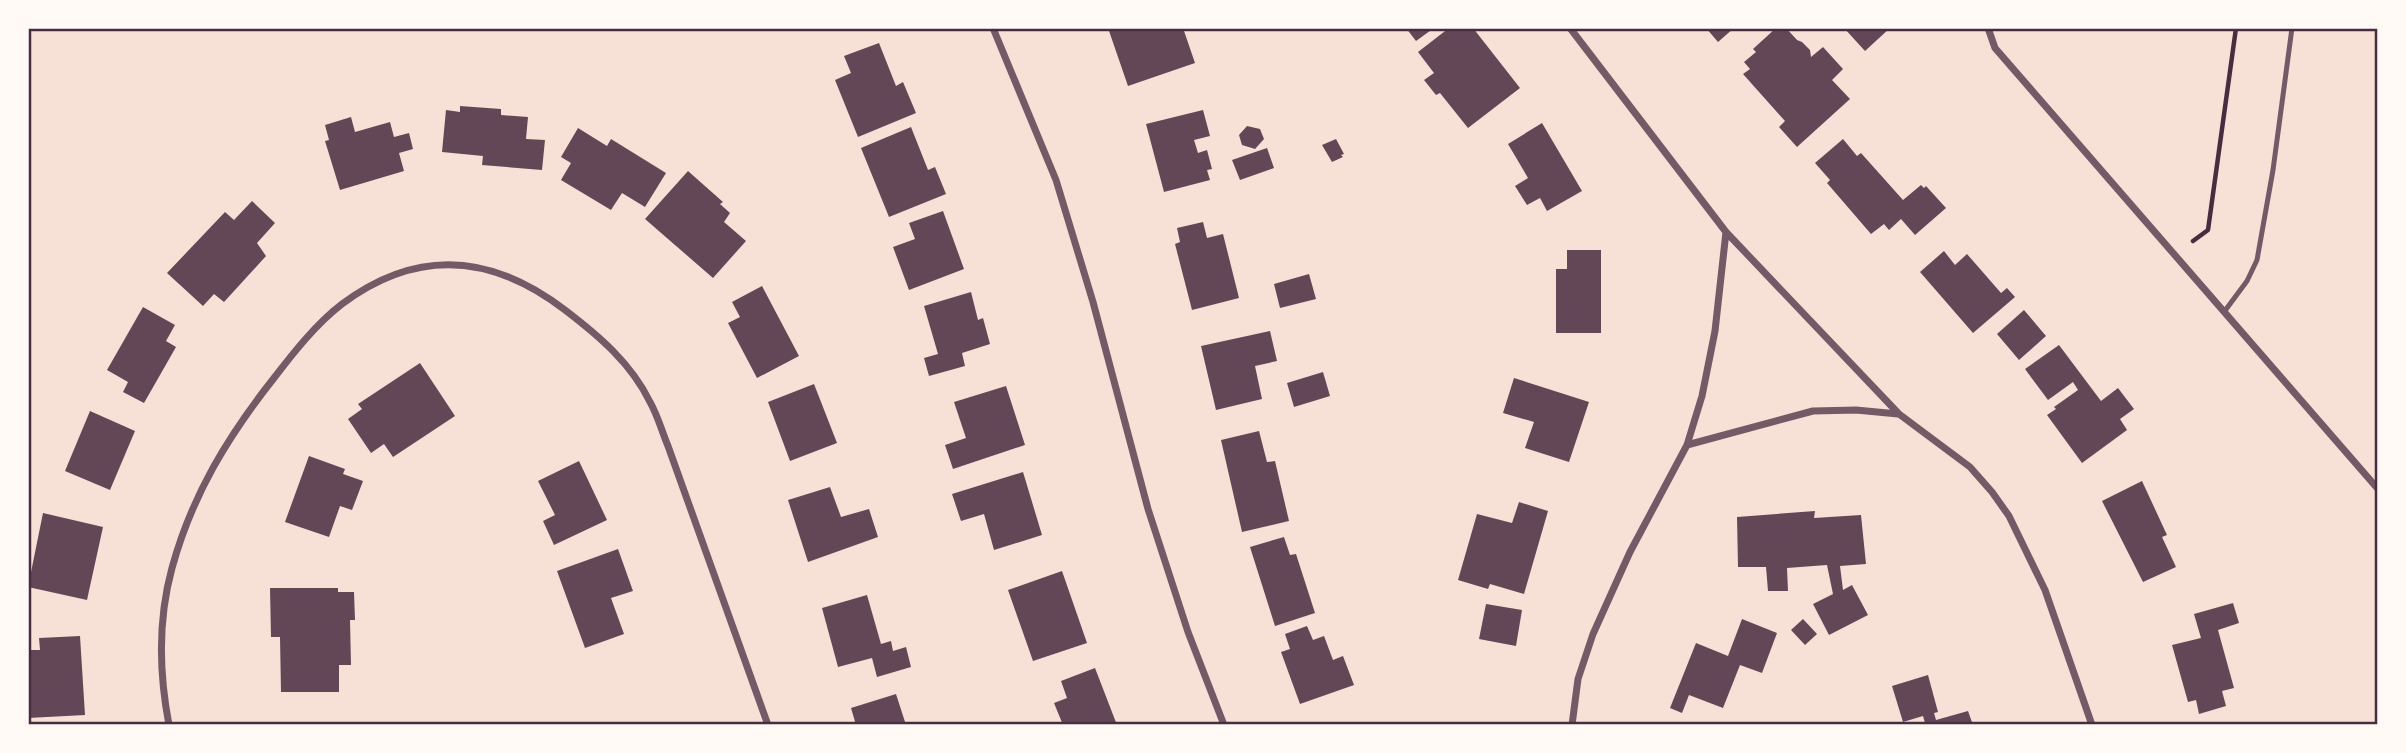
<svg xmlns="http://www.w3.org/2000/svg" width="2406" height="753" viewBox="0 0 2406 753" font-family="'Golos Text',sans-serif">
  <rect width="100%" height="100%" fill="#f7e1d7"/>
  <path fill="#644757" d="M1108,28H1183L1195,63L1128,86Z
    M1406,28H1434L1416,41Z
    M1449,28H1473L1520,88L1468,128L1440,93L1436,95L1424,80L1434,73L1418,52Z
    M1706,28H1734L1718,42Z
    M1776,28H1786L1797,40L1802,42L1810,50L1811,57L1823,47L1843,69L1832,80L1850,99L1797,147L1779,127L1785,121L1743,74L1750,69L1744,62L1756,52L1753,49Z
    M1844,28H1890L1865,51Z
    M879,43L896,86L903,82L916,113L858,137L835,80L851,73L844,56Z
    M460,106L501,109V115L528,117L526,139L545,140L542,170L482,165L483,156L442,152L446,110L460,112Z
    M1203,110L1210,136L1194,140L1198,153L1207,150L1212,169L1207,170L1210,180L1164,192L1146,124Z
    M351,117L355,132L390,122L394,137L409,133L413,149L399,153L404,171L340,190L325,141L329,140L325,125Z
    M1542,123L1582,191L1547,211L1540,198L1527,205L1515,186L1528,178L1508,144Z
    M1247,126L1260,129L1264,139L1255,149L1242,145L1239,135Z
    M911,127L928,170L935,167L946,194L889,217L861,148Z
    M578,128L607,146L611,139L666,173L645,207L622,193L611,210L561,180L571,163L561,157Z
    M1336,139L1344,154L1341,155L1343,157L1332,162L1322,145Z
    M1843,139L1857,156L1861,153L1903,200L1921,185L1924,188L1926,186L1946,208L1915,235L1901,219L1889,230L1884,224L1871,234L1827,183L1830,180L1815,163Z
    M1267,148L1274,168L1240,180L1232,160Z
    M688,171L723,202L720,204L730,213L724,222L746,241L713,278L645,219Z
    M252,201L275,223L257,243L266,256L224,302L214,294L203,306L167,273L225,212L234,220Z
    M943,211L964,269L909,290L893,247L915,239L909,223Z
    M1203,222L1207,238L1223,234L1239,298L1192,310L1175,244L1180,242L1177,228Z
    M1567,250H1601V333H1556V269H1567Z
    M1944,251L1955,265L1967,254L2001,293L2007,288L2015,297L1973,333L1920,272Z
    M1309,274L1316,299L1280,308L1274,284Z
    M762,286L799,356L757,378L728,323L740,317L732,302Z
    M971,292L978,320L983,318L990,344L962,353L965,366L929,376L924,358L938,354L924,306Z
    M143,307L175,325L166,341L176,347L144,403L123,392L128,382L107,370Z
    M2024,310L2046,336L2019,360L1997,334Z
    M1270,331L1277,361L1255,366L1262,399L1216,410L1201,346Z
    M2059,345L2101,401L2118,388L2134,409L2120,419L2127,430L2082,463L2047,415L2056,409L2054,407L2078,390L2073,382L2048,400L2025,369Z
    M420,363L455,416L393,457L384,444L371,453L348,419L362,409L358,404Z
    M1323,372L1330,396L1294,407L1287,383Z
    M1514,378L1589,402L1569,462L1525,448L1534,422L1503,413Z
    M814,384L837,443L790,461L768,402Z
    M1006,386L1025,445L953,469L945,445L966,438L954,402Z
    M90,411L135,431L110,490L65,471Z
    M1259,431L1267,462L1275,461L1289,521L1242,532L1221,440Z
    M309,456L345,469L343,474L363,481L352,510L340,506L329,537L285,522Z
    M579,461L607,520L554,545L543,521L555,515L538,481Z
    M1023,472L1042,535L994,550L984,514L961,521L952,494Z
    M2142,481L2167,535L2162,537L2176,567L2143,582L2102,501Z
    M830,487L841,517L869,509L878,537L808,562L788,500Z
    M1519,502L1548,511L1524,594L1490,584L1488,589L1458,580L1477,514L1512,523Z
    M1815,511L1814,518L1861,515L1866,564L1840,566L1843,590L1852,585L1868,615L1829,635L1813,604L1833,594L1827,565L1787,568L1788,591H1768L1766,567H1738L1737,517Z
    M43,513L103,527L87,600L28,587Z
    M1284,537L1290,555L1296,554L1315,613L1275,626L1250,547Z
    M618,549L633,591L611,598L624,634L585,648L557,571Z
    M1062,571L1087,643L1033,661L1008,590Z
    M270,588H338V592H354L355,620H350L351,665H339V692H281L280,637H271Z
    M867,595L881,644L891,641L893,651L906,647L911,667L877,677L872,658L838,667L822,608Z
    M2233,603L2239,623L2218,630L2234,688L2222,691L2226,706L2199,714L2196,700L2188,702L2172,645L2201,638L2194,614Z
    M1486,604L1522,610L1516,646L1479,639Z
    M1742,619L1777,633L1762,673L1740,665L1723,708L1689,695L1682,713L1670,708L1696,643L1728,656Z
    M1803,619L1817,634L1805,645L1791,630Z
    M1307,626L1313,640L1324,636L1333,660L1343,656L1354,685L1300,704L1281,652L1290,649L1285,634Z
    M80,636L85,715L28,718V650H40L39,638Z
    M1095,668L1117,725H1063L1054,703L1067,698L1061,681Z
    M1928,675L1938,712L1934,713L1936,720L1968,711L1973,725H1920L1925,723L1923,716L1903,722L1892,686Z
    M896,694L906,725H856L851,708Z"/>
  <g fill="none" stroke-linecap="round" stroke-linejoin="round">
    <path stroke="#4a2c40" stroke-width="4.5" d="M2193,241L2208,230L2236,28
      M2378,398V418"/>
    <path stroke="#755966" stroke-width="5" d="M2224,312L2247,281L2257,260L2273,170L2292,28"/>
    <path stroke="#755966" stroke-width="7" d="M993,28L1056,180L1093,302L1148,509L1188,632L1224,725
      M1570,28L1726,232L1899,414L1970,467L1992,492L2009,516L2045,590L2092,725
      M1988,28L1995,48L2378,489
      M1687,445L1813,411L1856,410L1898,414
      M169,725C159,673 158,619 172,568C192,495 228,436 274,378C294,352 316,324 342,304C417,248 492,254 565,310C599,336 631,363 650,402C658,416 662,432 668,446L768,725
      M1572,725L1578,679L1593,634L1630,552L1687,445L1702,396L1715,331L1726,232"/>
  </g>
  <rect width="2406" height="753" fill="none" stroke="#fffaf5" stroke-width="60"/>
  <rect x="30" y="30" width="2346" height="693" fill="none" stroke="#4a2c40" stroke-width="2.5"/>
</svg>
